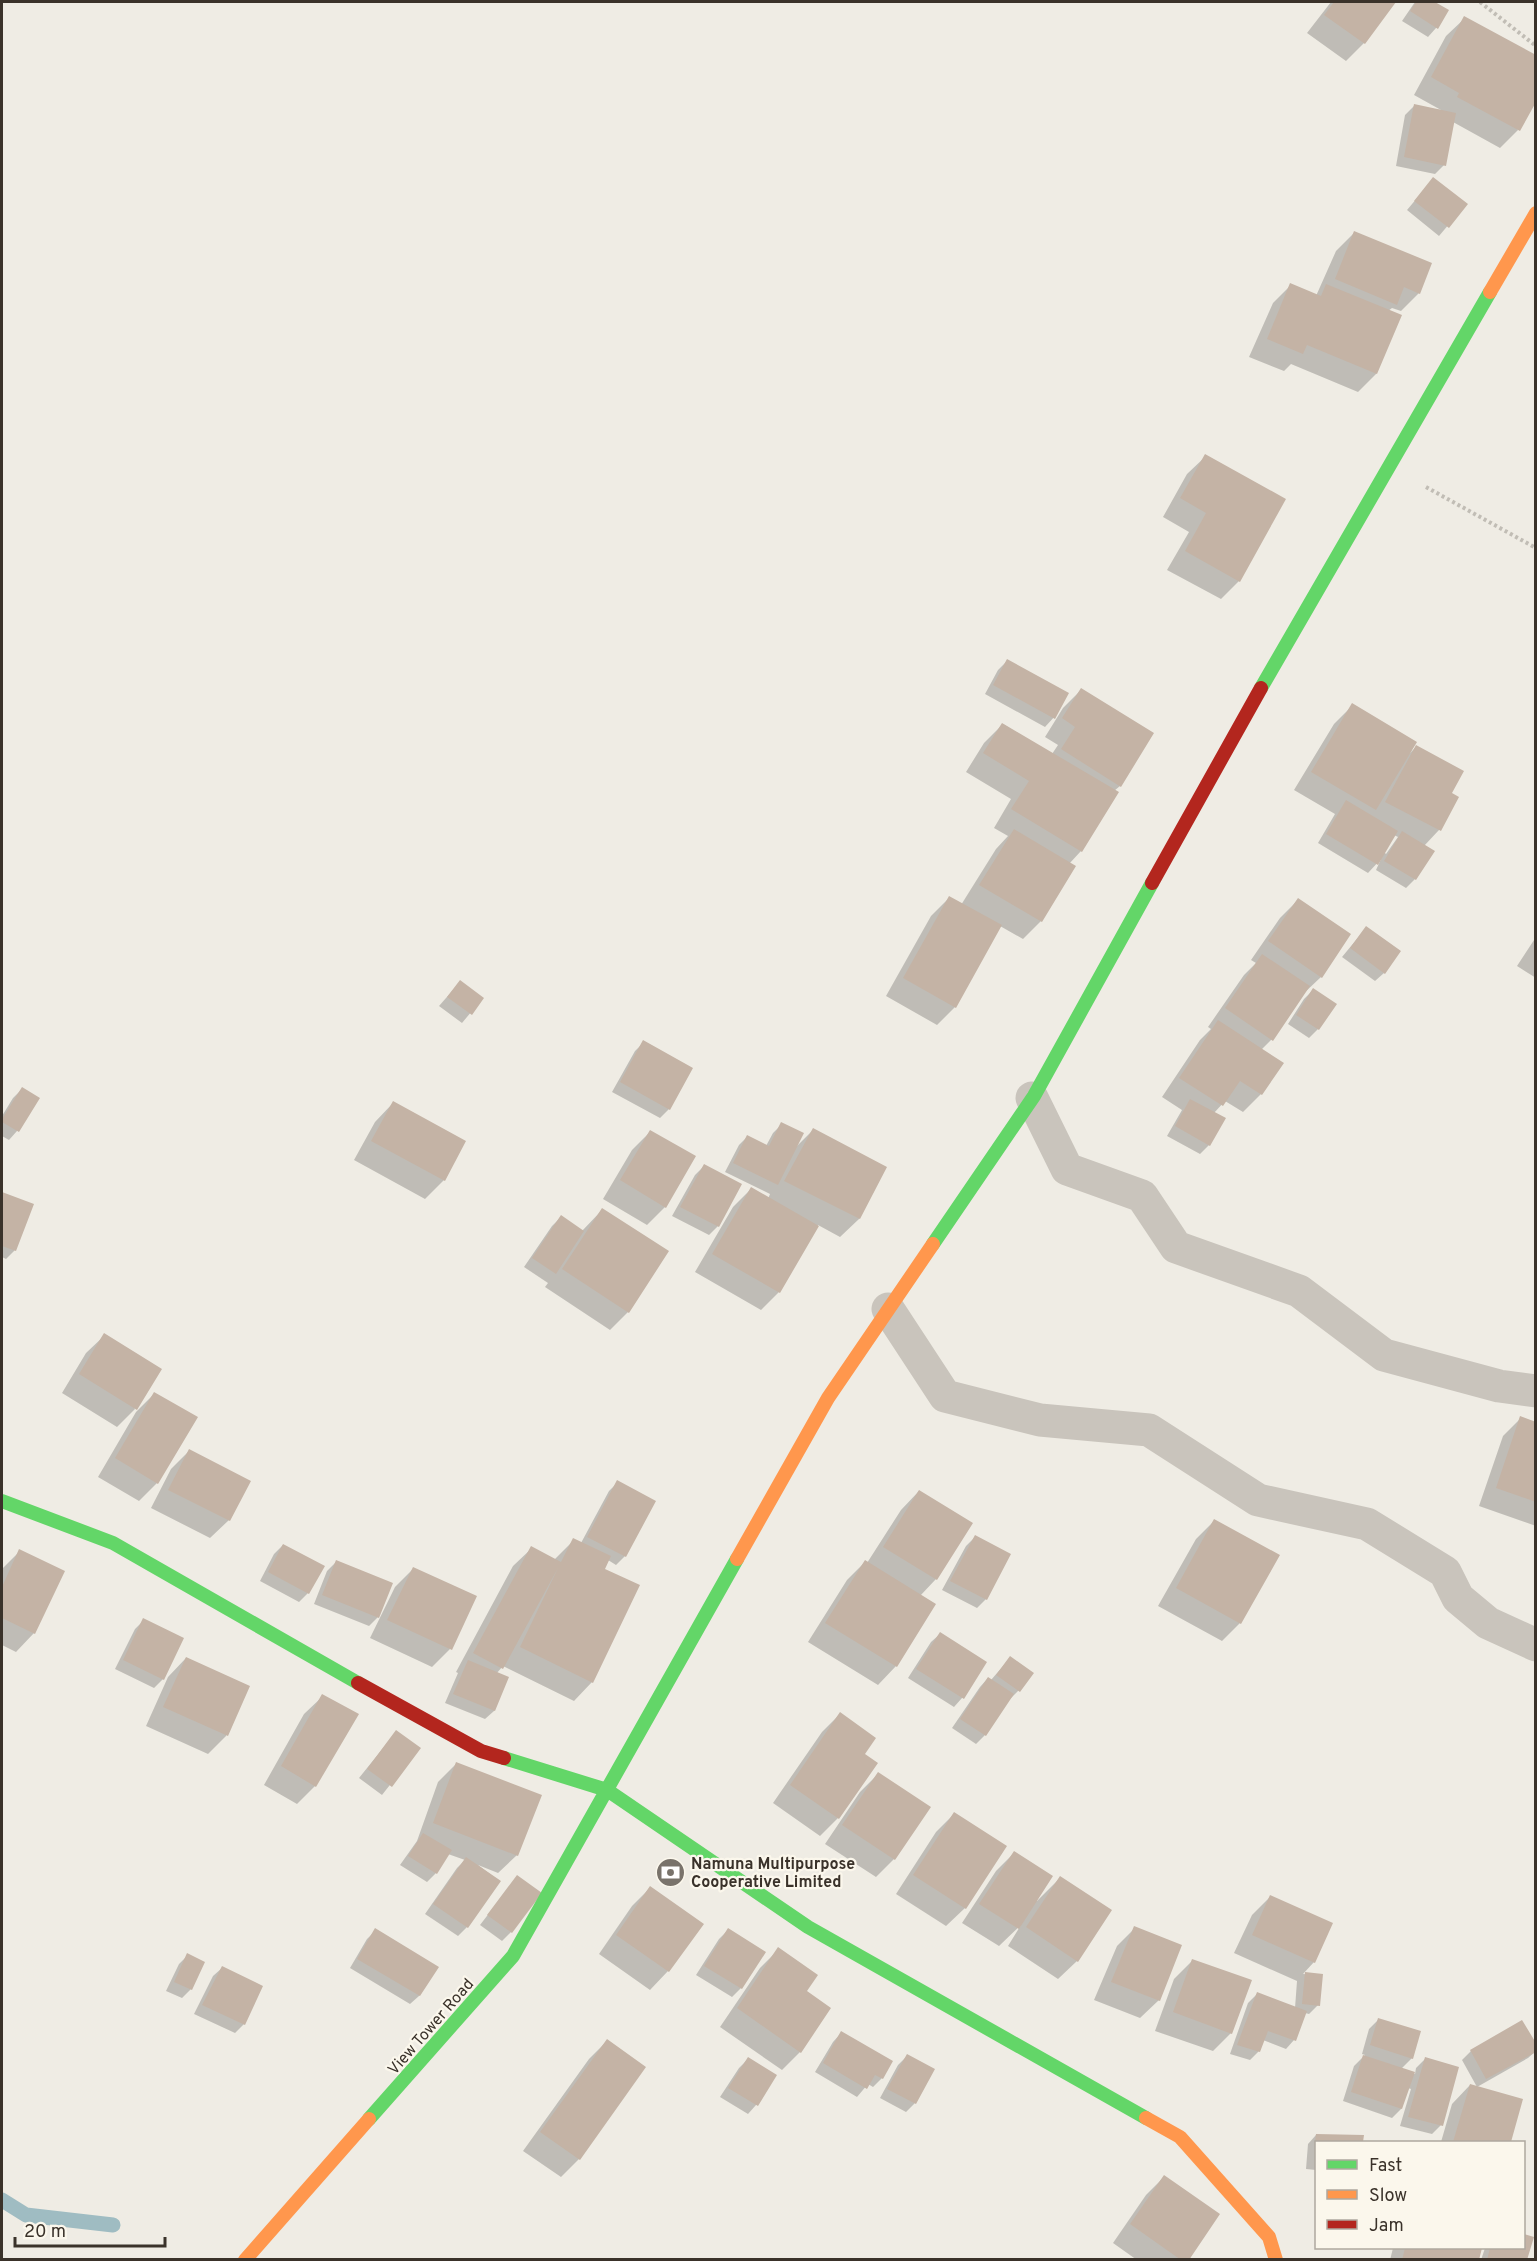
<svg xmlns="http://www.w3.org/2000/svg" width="1537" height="2261" viewBox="0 0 1537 2261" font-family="Overpass,sans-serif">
  <rect width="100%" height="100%" fill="#efece4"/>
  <path fill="#0003" fill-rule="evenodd" d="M1331,2H1394L1364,43L1346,61L1307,33Z
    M1415,2H1432L1447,10L1436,28L1428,37L1402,21Z
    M1465,18L1518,130L1500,148L1453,122L1444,165L1435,174L1396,166L1405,115L1414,106L1441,110L1414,95L1446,36Z
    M1433,179L1466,204L1439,236L1407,210Z
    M1354,233L1419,293L1401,311L1392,308L1388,311L1400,316L1376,374L1358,392L1291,364L1284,371L1249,357L1273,303L1291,285L1316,296L1336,251Z
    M1206,456L1239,581L1221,599L1167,570L1189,532L1163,517L1187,474Z
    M1007,661L1056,715L1045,727L985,694L998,670Z
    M1081,690L1120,786L1114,791L1081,851L1069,864L1041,921L1023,939L1000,926L955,1007L937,1025L886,996L931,916L949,898L961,905L996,849L1008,836L994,828L1011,799L966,772L984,743L1003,724L1052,754L1058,745L1045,737L1063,708Z
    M1353,705L1409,754L1416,747L1450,794L1457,798L1439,830L1424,846L1432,851L1415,879L1406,888L1376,870L1381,859L1368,873L1318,843L1335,814L1294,790L1334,724ZM1394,835L1398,837L1386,854L1384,852Z
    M1298,900L1321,977L1302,995L1271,1040L1261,1050V1094L1243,1112L1225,1101L1214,1113L1224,1119L1209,1145L1200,1154L1167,1136L1182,1110L1162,1097L1200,1040L1211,1029L1208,1027L1244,975L1256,963L1251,960L1280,918Z
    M1366,928L1384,973L1375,981L1342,957Z
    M1536,937V978L1517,966Z
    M460,982L482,999L462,1023L439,1006Z
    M1313,990L1318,1029L1309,1038L1288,1024L1304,999Z
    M644,1042L669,1109L660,1118L612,1092L635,1051Z
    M22,1089L37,1099L17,1131L9,1140L2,1136V1116L13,1098Z
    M393,1103L464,1141L444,1180L425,1199L354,1160L375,1122Z
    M782,1124L796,1147L813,1130L885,1168L859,1219L840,1237L818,1225L779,1292L761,1310L695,1272L733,1207L751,1189L768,1199L770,1194L725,1172L739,1145L747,1137L766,1146L773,1133Z
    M650,1132L665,1207L647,1225L603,1199L632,1150Z
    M704,1166L718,1226L709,1235L672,1216L695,1175Z
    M2,1194L32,1205L15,1250L6,1259L2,1257Z
    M602,1210L628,1312L610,1330L545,1287L548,1283L524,1267L552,1226L561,1217L582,1231Z
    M105,1335L135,1409L117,1427L62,1393L86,1353Z
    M155,1393L157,1483L139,1501L98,1477L136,1412Z
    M1521,1418L1536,1423V1526L1479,1506L1503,1436Z
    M189,1451L229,1520L210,1538L151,1508L171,1469Z
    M618,1482L625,1556L616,1565L608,1560L603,1569L592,1682L574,1701L503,1666L496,1674L507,1678L494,1711L485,1719L445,1703L458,1673L456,1672L513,1566L532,1548L554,1560L574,1540L581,1543L609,1491Z
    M919,1491L936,1579L920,1596L934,1605L896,1666L878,1685L808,1642L847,1580L865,1562L867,1563L901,1510Z
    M1214,1521L1240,1623L1222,1641L1158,1606L1196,1539Z
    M975,1537L986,1599L977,1608L942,1590L966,1546Z
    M283,1545L323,1567L308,1593L299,1602L260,1581L274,1554Z
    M20,1551L34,1633L16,1652L2,1645V1569Z
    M336,1562L378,1617L369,1626L314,1604L327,1571Z
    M413,1569L450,1649L432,1667L370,1638L395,1587Z
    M144,1620L163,1679L154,1688L115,1669L135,1629Z
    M940,1634L985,1662L962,1698L954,1707L908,1678L931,1642Z
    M186,1658L248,1686L226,1736L208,1754L146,1726L168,1677Z
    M1010,1658L1032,1674L1018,1691L1009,1700L985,1735L976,1744L952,1728L980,1687L988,1678L991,1680Z
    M323,1696L315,1786L297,1804L264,1785L304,1714Z
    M840,1714L863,1754L838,1818L820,1836L773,1803L822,1732Z
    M396,1732L419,1748L382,1795L359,1778Z
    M456,1764L517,1855L498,1873L478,1865L499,1881L467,1927L458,1936L425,1914L457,1868L465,1860L448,1854L436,1873L427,1882L400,1865L417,1841L438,1782Z
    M878,1774L929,1807L894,1859L876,1877L825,1844L860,1792Z
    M954,1814L1005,1846L965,1908L946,1926L896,1894L936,1832Z
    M1014,1853L1037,1901L1060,1878L1077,1961L1058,1979L1008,1946L1021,1925L999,1946L962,1923L996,1871Z
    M517,1877L511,1932L502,1941L480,1925Z
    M650,1888L668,1971L650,1990L599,1954L632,1906Z
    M1270,1897L1314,1962L1303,1974L1321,1975L1318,2005L1309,2014L1305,2013L1294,2040L1286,2049L1263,2040L1259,2051L1250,2060L1230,2054L1248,2003L1257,1994L1295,2008L1297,1981L1234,1953L1252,1915Z
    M1135,1928L1159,2000L1140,2018L1094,2000L1117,1946Z
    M376,1930L437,1967L419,1996L410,2004L350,1968L367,1939Z
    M728,1930L741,1988L732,1997L696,1975L719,1939Z
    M779,1949L805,1991L800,2052L782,2070L720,2027L760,1968Z
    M188,1955L191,1989L182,1998L166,1991L179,1964Z
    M1192,1961L1231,2033L1213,2051L1155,2031L1174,1979Z
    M222,1968L244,2024L235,2033L194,2014L213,1976Z
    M1378,2020L1412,2058L1401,2069L1415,2074L1416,2068L1425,2059L1441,2125L1432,2134L1400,2126L1411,2089L1408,2088L1401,2109L1392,2118L1343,2101L1354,2066L1365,2055L1362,2054L1369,2029Z
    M841,2033L882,2078L873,2087L868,2084L857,2097L815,2072L833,2042Z
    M607,2041L644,2067L579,2159L561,2177L523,2151L589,2059Z
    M1471,2051H1536L1528,2058L1477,2087L1462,2060Z
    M907,2056L915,2103L906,2112L880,2098L898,2065Z
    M748,2059L775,2076L756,2105L748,2114L720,2097L739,2068Z
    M1470,2085L1522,2100L1509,2142H1441L1452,2104Z
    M1316,2135L1362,2137V2142H1316V2170L1306,2169L1308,2144Z
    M1164,2177L1187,2260H1137L1113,2243L1146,2195Z
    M1524,2236L1532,2238L1525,2260H1481L1485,2248H1524Z
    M1393,2248H1480L1477,2260H1390Z"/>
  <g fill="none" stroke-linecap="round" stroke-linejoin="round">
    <path stroke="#9fbcc2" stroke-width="15" d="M2,2200L26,2215L113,2225"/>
  </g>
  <path fill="#c4b3a5" d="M1334,2H1396L1365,44L1324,15Z
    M1416,2H1435L1449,10L1438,29L1410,11Z
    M1464,16L1536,55V102L1520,131L1457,97L1459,93L1431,77Z
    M1414,104L1456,113L1446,166L1404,157Z
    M1433,177L1468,204L1449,228L1414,201Z
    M1354,231L1432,263L1420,294L1404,287L1397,305L1335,279Z
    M1290,283L1321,296L1326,284L1402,315L1377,374L1307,345L1303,354L1267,339Z
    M1205,454L1286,499L1240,582L1185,551L1206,513L1180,498Z
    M1007,659L1069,693L1055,719L993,685Z
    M1081,688L1154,733L1121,787L1061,749L1075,727L1062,718Z
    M1352,703L1417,742L1376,810L1311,772Z
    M1002,723L1119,792L1082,852L1011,809L1029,781L983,753Z
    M1416,745L1464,771L1452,793L1459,797L1441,831L1385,802Z
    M1346,800L1398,831L1378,865L1326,834Z
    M1014,829L1076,866L1042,922L979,885Z
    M1402,831L1435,851L1416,880L1384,861Z
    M949,896L1002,925L956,1008L903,978Z
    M1298,898L1351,934L1322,978L1268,941Z
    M1366,926L1401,951L1385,974L1350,948Z
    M1262,954L1310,986L1273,1041L1225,1008Z
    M460,980L484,998L472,1015L447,997Z
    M1313,988L1337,1004L1319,1030L1296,1015Z
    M1218,1020L1284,1063L1262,1095L1240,1081L1223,1106L1179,1078Z
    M643,1040L693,1068L670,1110L620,1082Z
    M22,1087L40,1098L19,1132L2,1122V1119Z
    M1190,1099L1226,1118L1210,1146L1175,1126Z
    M393,1101L466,1141L445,1181L371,1141Z
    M781,1122L804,1133L778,1185L733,1163L747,1135L769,1146Z
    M813,1128L887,1167L860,1219L784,1181Z
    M650,1130L696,1156L666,1208L620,1180Z
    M704,1164L742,1184L719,1227L680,1207Z
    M751,1187L819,1226L780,1293L712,1254Z
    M2,1192L34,1204L16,1251L2,1246Z
    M602,1208L669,1251L629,1313L562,1269Z
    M561,1215L584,1231L556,1274L532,1258Z
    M104,1333L162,1369L137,1410L79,1374Z
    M154,1392L198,1417L158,1484L115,1458Z
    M1520,1416L1536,1422V1502L1496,1488Z
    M189,1449L251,1481L230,1521L168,1490Z
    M617,1480L656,1501L626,1557L587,1537Z
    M919,1490L973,1523L937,1580L883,1547Z
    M1214,1519L1280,1555L1241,1624L1176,1588Z
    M975,1535L1011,1554L987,1600L950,1581Z
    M573,1538L611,1556L605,1569L640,1585L593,1683L520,1647L558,1568L503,1669L473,1653L531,1546L561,1562Z
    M283,1544L325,1566L309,1594L268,1572Z
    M19,1549L65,1571L35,1634L2,1618V1587Z
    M336,1560L393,1583L379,1618L322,1595Z
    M865,1560L936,1604L897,1667L825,1623Z
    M413,1567L477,1596L452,1650L387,1620Z
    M143,1618L184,1638L164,1680L123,1660Z
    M940,1632L987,1662L964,1699L916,1669Z
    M1010,1656L1034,1673L1020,1692L996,1675Z
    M186,1657L250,1686L228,1736L163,1707Z
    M468,1660L509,1677L495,1711L453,1694Z
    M988,1677L1014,1694L986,1736L960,1719Z
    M322,1694L359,1714L316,1787L281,1766Z
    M840,1712L876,1738L865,1754L878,1763L839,1819L790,1785Z
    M396,1730L421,1748L392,1787L367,1769Z
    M456,1762L542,1795L518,1856L433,1823Z
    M878,1772L931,1807L895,1860L842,1825Z
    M954,1812L1007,1846L966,1909L913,1875Z
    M423,1833L452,1850L437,1874L408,1856Z
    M1014,1851L1053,1876L1019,1929L979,1904Z
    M466,1857L501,1881L468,1928L433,1904Z
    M517,1875L542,1893L512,1933L487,1915Z
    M1060,1876L1112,1910L1078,1962L1026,1927Z
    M650,1886L704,1924L669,1972L616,1935Z
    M1270,1895L1333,1923L1315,1963L1252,1935Z
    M1134,1926L1182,1945L1160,2001L1111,1982Z
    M375,1928L439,1967L420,1996L357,1959Z
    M728,1928L766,1952L742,1989L704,1966Z
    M778,1947L818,1975L807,1991L831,2008L801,2053L737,2008Z
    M187,1953L205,1962L192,1990L174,1982Z
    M1192,1959L1252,1980L1232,2034L1173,2012Z
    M222,1966L263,1986L245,2025L202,2005Z
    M1305,1972L1323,1974L1320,2006L1302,2004Z
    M1257,1992L1307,2011L1296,2041L1268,2031L1260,2052L1237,2045Z
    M1378,2018L1421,2031L1413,2059L1370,2045Z
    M1522,2020L1536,2043V2052L1486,2079L1470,2050Z
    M841,2031L893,2061L883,2079L875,2075L867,2089L823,2063Z
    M607,2039L646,2067L580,2160L540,2132Z
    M907,2054L935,2069L916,2104L887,2089Z
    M1363,2055L1415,2072L1402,2109L1351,2092Z
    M748,2057L777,2075L758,2106L728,2088Z
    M1425,2057L1459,2067L1443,2126L1408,2117Z
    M1470,2084L1523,2099L1511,2142H1453Z
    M1316,2134L1364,2135L1363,2142H1315Z
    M1164,2175L1220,2214L1189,2260H1181L1130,2224Z
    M1524,2234L1534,2237L1527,2260H1487L1490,2248H1524Z
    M1405,2248H1482L1479,2260H1402Z"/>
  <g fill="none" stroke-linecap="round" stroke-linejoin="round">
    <path stroke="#c1bdb5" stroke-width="4" stroke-dasharray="3 3" stroke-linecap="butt" d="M1480,2L1536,46
      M1426,487L1536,548"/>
    <path stroke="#c9c4bc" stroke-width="33" d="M1032,1098L1067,1169L1142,1196L1176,1247L1299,1291L1384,1355L1499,1386L1536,1391
      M888,1309L945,1396L1040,1420L1149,1430L1258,1500L1367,1524L1445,1572L1458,1598L1488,1623L1536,1645"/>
    <path stroke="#63d668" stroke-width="14" d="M1261,688L1490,292
      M933,1244L1034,1096L1152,883
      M2,1501L113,1543L358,1683
      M504,1758L607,1790L808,1927L1146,2118
      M369,2119L513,1956L737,1559"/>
    <path stroke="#ff974d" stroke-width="14" d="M1490,292L1536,213
      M737,1559L828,1398L933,1244
      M1146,2118L1180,2137L1269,2237L1276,2260
      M245,2260L369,2119"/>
    <path stroke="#b3261e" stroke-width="14" d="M1152,883L1261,688
      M358,1683L481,1751L504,1758"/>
  </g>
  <defs>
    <symbol id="bank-disc" viewBox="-11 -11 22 22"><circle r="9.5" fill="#79736b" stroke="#fbf7ec"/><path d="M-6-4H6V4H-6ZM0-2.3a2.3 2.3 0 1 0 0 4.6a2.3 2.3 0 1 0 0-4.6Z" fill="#fff"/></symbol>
  </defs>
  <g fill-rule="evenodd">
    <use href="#bank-disc" x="654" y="1856" width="33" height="33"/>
  </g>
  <g text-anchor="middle" stroke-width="4.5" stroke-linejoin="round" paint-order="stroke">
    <g font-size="16" font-weight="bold" fill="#3a322a" stroke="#fbf7ec" text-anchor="start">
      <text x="691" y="1869">Namuna Multipurpose<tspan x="691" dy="18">Cooperative Limited</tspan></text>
    </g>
    <g font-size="16" fill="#3a322a" stroke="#fbf7ec">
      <text transform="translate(430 2026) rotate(-49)" y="6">View Tower Road</text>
    </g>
  </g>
  <rect width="1537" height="2261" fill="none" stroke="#3a322a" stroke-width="6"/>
  <rect x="1315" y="2141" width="210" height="108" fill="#fbf7ec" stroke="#aea89e" stroke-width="1.5"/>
  <rect x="1327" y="2160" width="30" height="9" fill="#63d668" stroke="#aea89e" stroke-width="1.5"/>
  <text x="1369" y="2171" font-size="18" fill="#3a322a">Fast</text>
  <rect x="1327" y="2190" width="30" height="9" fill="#ff974d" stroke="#aea89e" stroke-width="1.5"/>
  <text x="1369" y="2201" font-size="18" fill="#3a322a">Slow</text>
  <rect x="1327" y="2220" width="30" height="9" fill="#b3261e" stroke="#aea89e" stroke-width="1.5"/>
  <text x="1369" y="2231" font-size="18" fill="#3a322a">Jam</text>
  <path d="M15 2237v9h150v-9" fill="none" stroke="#3a322a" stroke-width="3"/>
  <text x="24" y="2237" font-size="18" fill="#3a322a" stroke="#fbf7ec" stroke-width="4.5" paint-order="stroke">20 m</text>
</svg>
